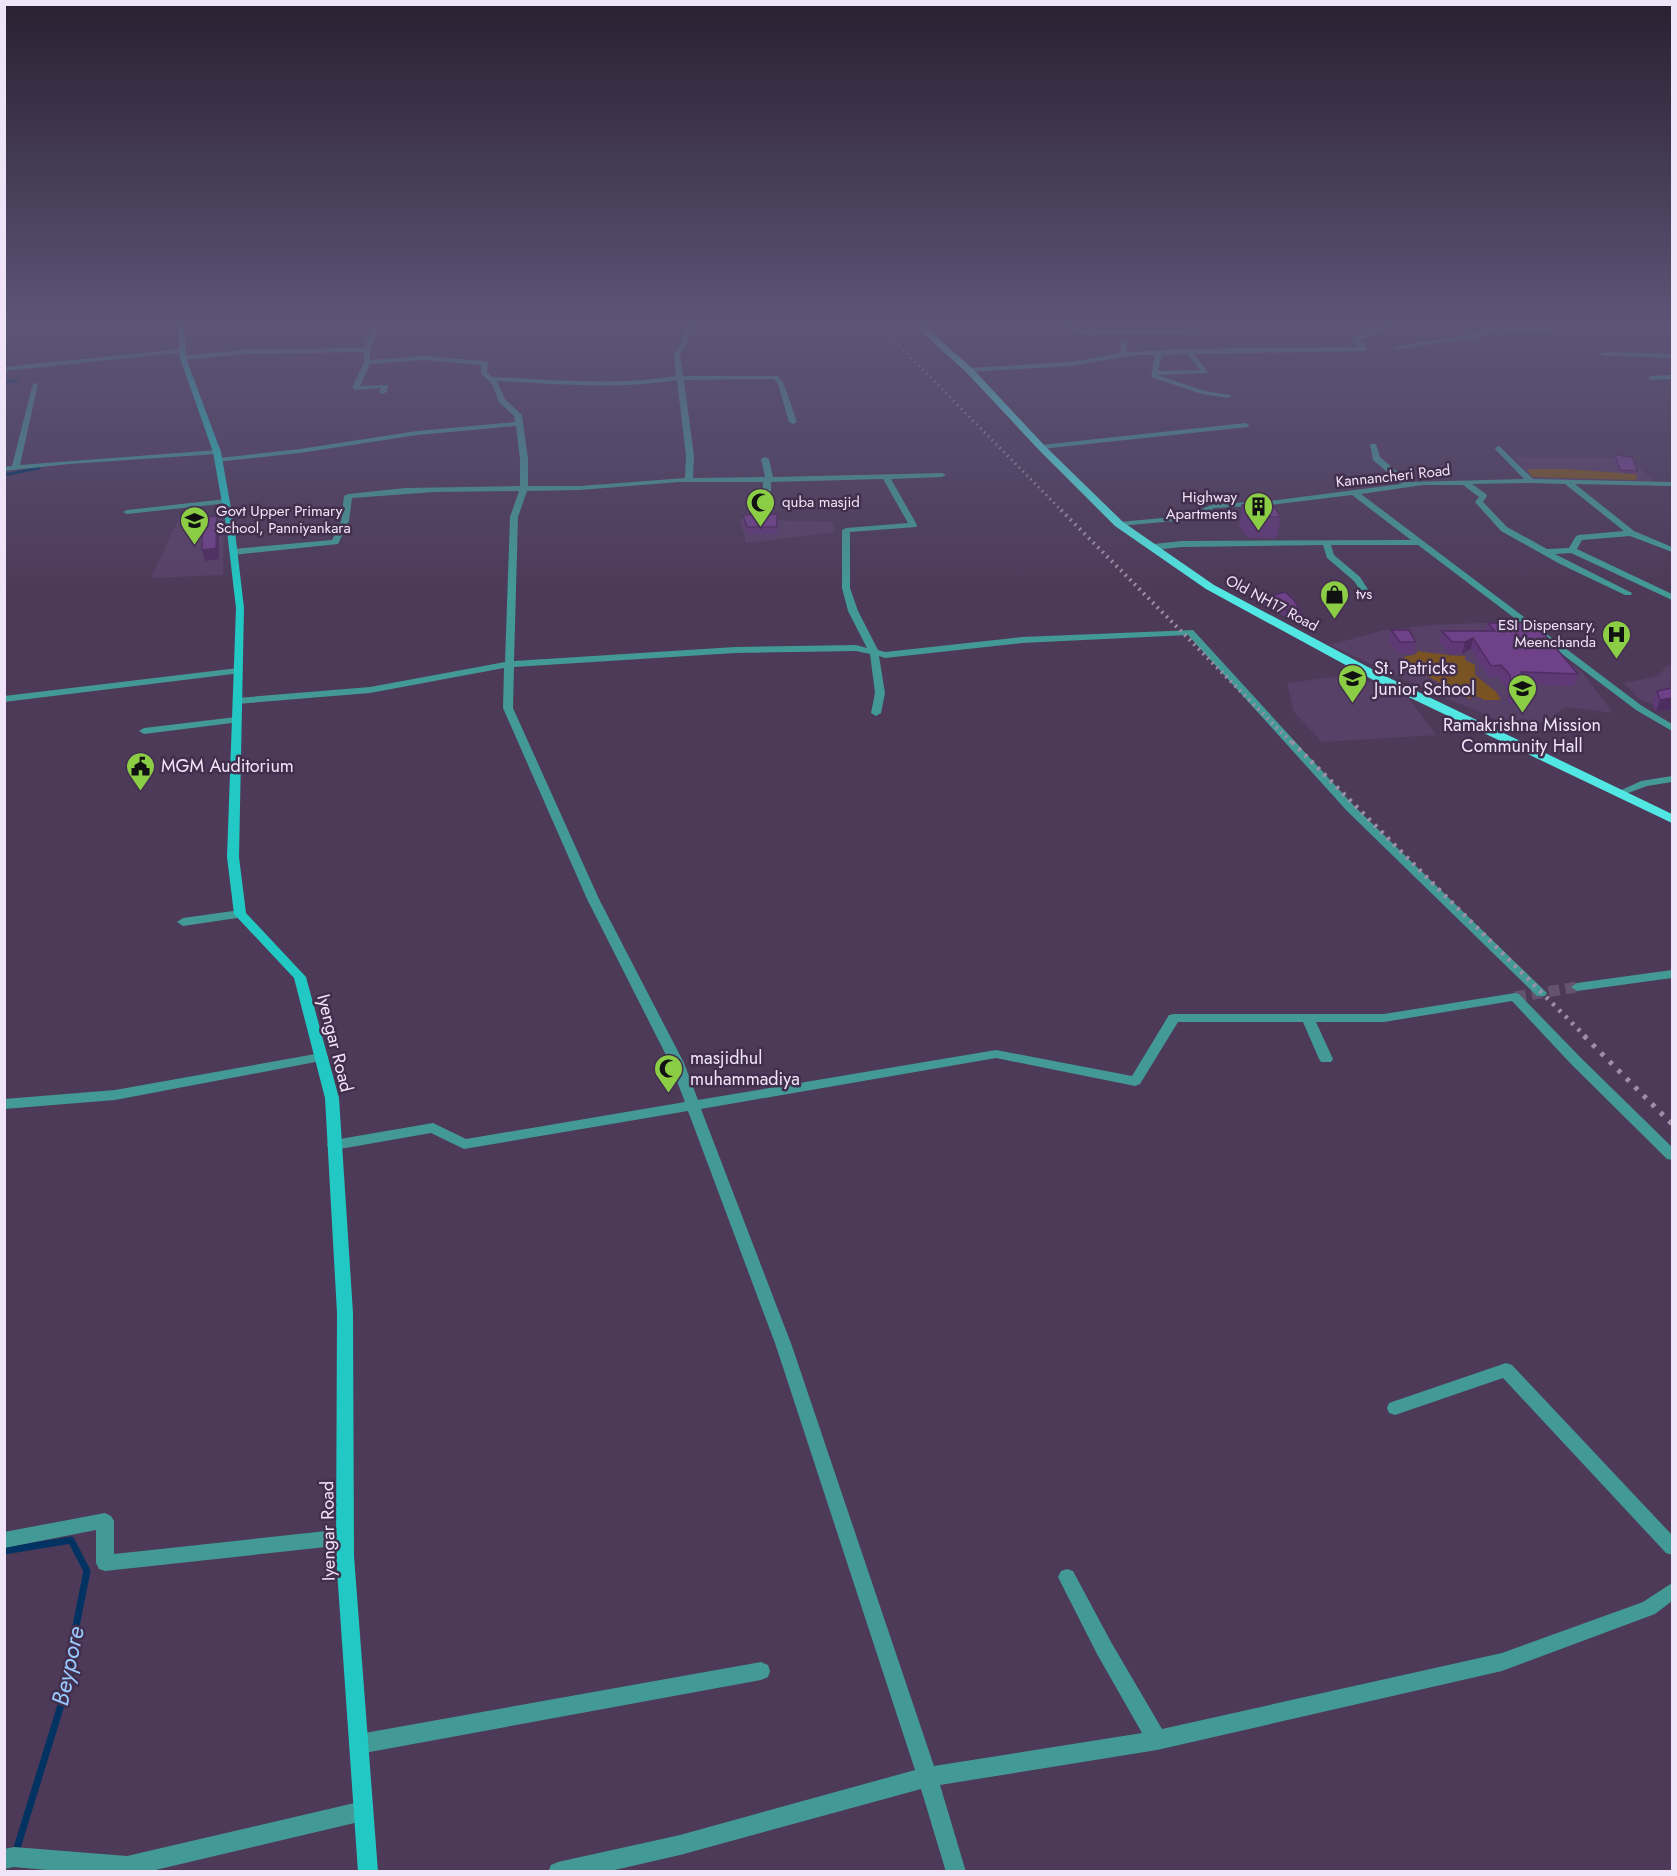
<svg xmlns="http://www.w3.org/2000/svg" width="1677" height="1876" viewBox="0 0 1677 1876" font-family="Jost,sans-serif">
  <rect width="100%" height="100%" fill="#4d3a59"/>
  <path fill="#584167" d="M1515,457L1630,458L1656,483L1532,480Z
    M180,516H224L223,575L151,578Z
    M740,519L832,522L835,532L746,543Z
    M1508,622L1526,628L1582,672L1613,713L1566,707L1555,714L1558,718H1548L1527,731L1500,720H1493L1492,717L1438,695L1330,645L1381,631L1429,625Z
    M1672,664V712L1639,699L1624,683L1659,676L1666,666Z
    M1350,675L1407,696L1436,735L1322,742L1294,712L1287,683Z"/>
  <path fill="#795422" d="M1527,469H1566L1637,474L1636,480L1532,477Z
    M1417,651C1434,653 1448,656 1465,656V660L1475,665V675L1496,692L1501,700H1484C1479,696 1475,695 1469,699C1447,689 1427,672 1405,668L1404,657L1417,654Z"/>
  <g fill="none" stroke-linecap="round" stroke-linejoin="round">
    <path stroke="#003362" stroke-width="3" d="M4,382L17,381
      M4,475L39,468"/>
    <path stroke="#003362" stroke-width="7" d="M4,1551L71,1540L87,1571L73,1641L74,1663L16,1851"/>
    <path stroke="#655471" stroke-width="11" stroke-dasharray="11 6" stroke-linecap="butt" d="M1515,997L1577,987"/>
    <path fill="#439995" fill-rule="evenodd" d="M373,326H379L370,350V360L424,356L485,361L488,363L487,372L492,377C553,380 616,386 676,376L674,354L681,344L683,332L690,326H698L689,333L687,344L680,354L683,376H778L784,384L797,422L793,424L789,422L778,384L774,379L684,380L694,456L693,478L765,477L761,459L765,457L769,459L773,477L942,473L946,475L942,477L891,479L917,525L916,527L850,532V588L858,611L878,650L885,652L1022,637L1193,630L1355,807L1547,993L1545,996H1537L1347,811L1188,635L1022,643L885,658L879,656L885,693L881,713L876,716L871,713L875,693L870,654L856,651L735,653L514,667L513,708L599,899L684,1063L698,1100L996,1050L1132,1076L1169,1015L1174,1014H1384L1515,993L1519,994L1581,1058L1672,1147V1160L1667,1159L1571,1064L1512,1001L1384,1022H1316L1333,1059L1331,1062H1321L1319,1059L1303,1022H1178L1140,1084L1135,1086L996,1058L701,1109L792,1346L934,1766L1142,1733L1097,1654L1061,1583L1058,1577L1061,1571L1067,1569L1073,1571L1111,1642L1162,1729L1502,1653L1643,1602L1672,1583V1601L1655,1614L1502,1671L1157,1750L940,1785L966,1872H946L921,1789L680,1855L606,1872H548L551,1865L558,1862L680,1835L915,1770L776,1346L688,1111L464,1149L431,1133L334,1150L329,1149L327,1145L329,1141L334,1140L433,1123L466,1139L685,1102L670,1063L587,899L503,708L504,668L370,693L237,704L232,701L237,698L370,687L505,662L510,517L519,491L435,492L352,498L349,521L338,544L233,555L229,552L233,549L332,540L341,521L344,496L348,494L405,488L520,486V459L516,426L417,435L300,453L216,462L215,460L219,458L300,449L417,431L515,422L514,416L499,402L492,384L481,373V365L424,360L370,364L360,386L388,385L387,392L383,394L379,392L381,388L355,390L352,388L364,362V352L242,354L183,360L180,358L183,356L242,350L364,348ZM677,380L686,456L685,478L580,486H528V459L522,415L505,399L497,381C557,384 618,390 677,380ZM883,479L908,523L846,528L842,530V588L848,611L867,648L856,645L735,647L514,661L518,517L527,491L580,490L679,482H763V493L767,495L771,493V482Z
      M919,326H942L920,330L917,328Z
      M1061,326H1072L1086,331L1190,329L1191,326H1197L1196,331L1193,333L1085,335Z
      M1384,326H1394L1359,340L1367,349L1364,351L1194,354L1207,371V373L1157,375L1205,391L1230,395L1232,396L1228,398L1202,394L1151,377L1155,355H1135L1070,366L969,372L966,370L969,368L1070,362L1121,353L1120,342L1123,340L1126,342L1127,352L1188,349L1359,347L1352,339L1353,338ZM1187,354L1200,370L1158,371L1162,355Z
      M1486,326H1492L1490,329L1554,327L1557,329L1554,331L1487,333L1476,338L1396,349L1393,347L1474,334L1484,330Z
      M1574,326H1580L1582,329L1577,330Z
      M183,349L186,351L185,352L4,371V367Z
      M1603,352L1672,354V358L1601,355L1600,354Z
      M1672,375V379L1651,380L1648,378L1651,376Z
      M33,383L38,384L20,465L217,450L221,452L217,454L69,464L4,471V467L12,466Z
      M1245,423L1249,425L1248,427L1041,449L1037,447L1041,445Z
      M1370,444H1376L1380,457L1409,482L1524,479L1496,450L1495,448L1499,446L1533,479L1672,482V486L1575,484L1634,531L1672,547V552L1630,536L1582,540L1577,549L1672,594V600L1571,553L1555,554L1632,593L1631,595H1625L1560,564L1501,531L1475,502L1479,497L1463,485H1423L1361,494L1642,706L1672,724V731L1636,710L1418,545H1331L1334,555L1360,577L1373,597L1369,600L1366,599L1354,581L1327,558L1323,545L1182,547L1153,550L1149,547L1153,544L1182,541L1411,540L1352,495L1270,505L1215,508L1186,520L1119,526L1115,524L1119,522L1184,516L1214,504L1270,501L1401,484L1373,460ZM1531,483L1565,484L1624,531L1579,535L1576,536L1569,548L1547,549L1507,527L1483,502L1487,496L1486,494L1472,484Z
      M226,499H229V503L127,514L123,512L127,510Z
      M238,668L243,671L241,673L4,702V696Z
      M236,717L241,720L240,722L144,734L139,731L144,728Z
      M1672,776V782L1647,786L1620,796L1615,793L1641,781Z
      M240,910L244,911L246,914L244,917L183,926L177,922L183,918Z
      M1672,970V978L1577,991L1571,987L1577,983Z
      M321,1053L326,1054L328,1057L326,1060L115,1100L4,1109V1099L115,1090Z
      M1506,1363L1512,1365L1672,1535V1555L1666,1553L1503,1378L1395,1415L1389,1413L1387,1408L1389,1403Z
      M105,1513L111,1516L114,1521V1554L345,1529L351,1531L354,1537L351,1543L345,1545L105,1571L99,1569L96,1563V1530L4,1548V1532Z
      M761,1662L768,1665L770,1671L768,1677L761,1680L359,1754L352,1751L349,1744L352,1737L359,1734Z
      M363,1801L370,1804L373,1811L370,1818L363,1821L147,1872H68L14,1867L4,1869V1849L14,1847L127,1856Z"/>
    <path fill="#22c8c3" fill-rule="evenodd" d="M178,326H184L186,358L221,452L235,531L244,608L239,857L246,913L306,977L339,1098L353,1313L354,1556L378,1872H358L336,1556L337,1313L325,1098L294,978L234,914L227,857L236,608L227,531L213,452L180,358Z"/>
    <path fill="#52e7e2" fill-rule="evenodd" d="M915,326H924L972,368L1044,445L1123,522L1214,585L1383,675L1672,814V823L1375,681L1206,589L1115,526L1038,449L966,372Z"/>
    <path stroke="#9e8fa8" stroke-width="3" stroke-dasharray="1.5 4" stroke-linecap="butt" d="M880,326L1062,511"/>
    <path stroke="#9e8fa8" stroke-width="4" stroke-dasharray="2 4.5" stroke-linecap="butt" d="M1061,510L1293,744"/>
    <path stroke="#9e8fa8" stroke-width="4.5" stroke-dasharray="3 6" stroke-linecap="butt" d="M1292,742L1586,1037"/>
    <path stroke="#9e8fa8" stroke-width="5" stroke-dasharray="4 8" stroke-linecap="butt" d="M1584,1036L1672,1124"/>
  </g>
  <path fill="#5f3876" d="M1615,455L1638,471L1637,474L1619,473L1614,459Z
    M1242,505L1281,517L1277,538H1247L1239,526Z
    M777,514V534H747L743,523V515Z
    M1264,598L1305,619L1303,626L1262,605Z
    M1488,623L1578,674L1574,686L1530,684L1535,692L1532,703L1509,704L1506,687L1498,677H1488L1471,649L1462,654H1450L1439,642L1442,631H1485Z
    M1391,630L1416,642L1413,654L1397,653L1389,641Z
    M1672,688V709L1656,712L1652,703L1657,691Z"/>
  <path fill="#4e2e60" d="M217,516L219,526V559L205,561L202,550Z
    M1473,638L1471,649L1462,654L1465,642Z
    M1672,698V709L1656,712L1660,700Z"/>
  <path fill="#6f4189" stroke="#4e2e60" stroke-width="1.5" d="M1615,455L1632,457L1638,471L1620,470Z
    M1272,504L1281,517H1250L1242,505Z
    M777,514V527H747L743,515Z
    M217,516L216,548L202,550L203,517Z
    M1285,592L1294,600L1305,619L1264,598Z
    M1534,622L1578,674L1521,672L1535,692H1512L1510,675L1501,665L1491,666L1473,638L1465,642H1452L1442,631H1495L1488,623Z
    M1391,630H1409L1416,642H1400Z
    M1672,688V698L1660,700L1657,691Z"/>
  <linearGradient id="sky" x2="0" y2="1"><stop stop-color="#2a2031"/><stop offset="0.55" stop-color="#5c5576"/><stop offset="1" stop-color="#5c5576" stop-opacity="0"/></linearGradient>
  <rect width="1677" height="589" fill="url(#sky)"/>
  <defs>
    <symbol id="mosque-pin" viewBox="-11 -11 22 30"><path d="M0 17L-7.5 6A9.5 9.5 0 1 1 7.5 6Z" fill="#8bce46" stroke="#422f4e"/><path d="M3.5-4.9A6 6 0 1 0 3.5 4.9A5 5 0 1 1 3.5-4.9Z" fill="#111"/></symbol>
    <symbol id="building-pin" viewBox="-11 -11 22 30"><path d="M0 17L-7.5 6A9.5 9.5 0 1 1 7.5 6Z" fill="#8bce46" stroke="#422f4e"/><path d="M-4-6H4V6H1V3H-1V6H-4ZM-2.5-4.3h1.7v1.8h-1.7ZM.8-4.3h1.7v1.8H.8ZM-2.5-1h1.7V.8h-1.7ZM.8-1h1.7V.8H.8Z" fill="#111"/></symbol>
    <symbol id="school-pin" viewBox="-11 -11 22 30"><path d="M0 17L-7.5 6A9.5 9.5 0 1 1 7.5 6Z" fill="#8bce46" stroke="#422f4e"/><path d="M0-5L7-2L0 1L-7-2ZM-4 1L0 2.5L4 1V4Q0 6-4 4Z" fill="#111"/></symbol>
    <symbol id="shop-pin" viewBox="-11 -11 22 30"><path d="M0 17L-7.5 6A9.5 9.5 0 1 1 7.5 6Z" fill="#8bce46" stroke="#422f4e"/><path d="M-5-2.5h2.3a2.7 3.5 0 0 1 5.4 0H5L5.5 6h-11ZM-1.5-2.5h3a1.5 2.3 0 0 0-3 0Z" fill="#111"/></symbol>
    <symbol id="hospital-pin" viewBox="-11 -11 22 30"><path d="M0 17L-7.5 6A9.5 9.5 0 1 1 7.5 6Z" fill="#8bce46" stroke="#422f4e"/><path d="M-5-5h3v3.5h4V-5h3V5h-3V1.5h-4V5h-3Z" fill="#111"/></symbol>
    <symbol id="civic-pin" viewBox="-11 -11 22 30"><path d="M0 17L-7.5 6A9.5 9.5 0 1 1 7.5 6Z" fill="#8bce46" stroke="#422f4e"/><path d="M-.6-6.5H3V-4.5H.6V-3L4-1V1h2V6H-6V1h2V-1L-.6-3ZM-1.2 2.5V6h2.4V2.5Z" fill="#111"/></symbol>
  </defs>
  <g fill-rule="evenodd">
    <use href="#mosque-pin" x="744" y="486" width="33" height="45"/>
    <use href="#building-pin" x="1242" y="490" width="33" height="45"/>
    <use href="#school-pin" x="178" y="504" width="33" height="45"/>
    <use href="#shop-pin" x="1318" y="578" width="33" height="45"/>
    <use href="#hospital-pin" x="1600" y="618" width="33" height="45"/>
    <use href="#school-pin" x="1336" y="662" width="33" height="45"/>
    <use href="#school-pin" x="1506" y="672" width="33" height="45"/>
    <use href="#civic-pin" x="124" y="750" width="33" height="45"/>
    <use href="#mosque-pin" x="652" y="1052" width="33" height="45"/>
  </g>
  <g text-anchor="middle" stroke-width="5" stroke-linejoin="round" paint-order="stroke">
    <g font-size="15" fill="#f0e5f8" stroke="#422f4e">
      <text transform="translate(1393 476) rotate(-6)" y="5">Kannancheri Road</text>
      <text transform="translate(1272 603) rotate(28)" y="5">Old NH17 Road</text>
    </g>
    <g font-size="15" fill="#f0e5f8" stroke="#422f4e" text-anchor="start">
      <text x="1237" y="502" text-anchor="end">Highway<tspan x="1237" dy="17">Apartments</tspan></text>
      <text x="782" y="507">quba masjid</text>
      <text x="216" y="516">Govt Upper Primary<tspan x="216" dy="17">School, Panniyankara</tspan></text>
      <text x="1356" y="599">tvs</text>
      <text x="1596" y="630" text-anchor="end">ESI Dispensary,<tspan x="1596" dy="17">Meenchanda</tspan></text>
    </g>
    <g font-size="18" fill="#f0e5f8" stroke="#422f4e" text-anchor="start">
      <text x="1374" y="674">St. Patricks<tspan x="1374" dy="21">Junior School</tspan></text>
      <text x="1522" y="731" text-anchor="middle">Ramakrishna Mission<tspan x="1522" dy="21">Community Hall</tspan></text>
      <text x="161" y="772">MGM Auditorium</text>
      <text x="690" y="1064">masjidhul<tspan x="690" dy="21">muhammadiya</tspan></text>
    </g>
    <g font-size="18" fill="#f0e5f8" stroke="#422f4e">
      <text transform="translate(335 1043) rotate(76)" y="6">Iyengar Road</text>
      <text transform="translate(328 1531) rotate(-91)" y="6">Iyengar Road</text>
    </g>
    <g font-size="24" font-style="italic" fill="#98c8fe" stroke="#422f4e">
      <text transform="translate(68 1666) rotate(-78)" y="8">Beypore</text>
    </g>
  </g>
  <rect width="1677" height="1876" fill="none" stroke="#f0e5f8" stroke-width="12"/>
</svg>
